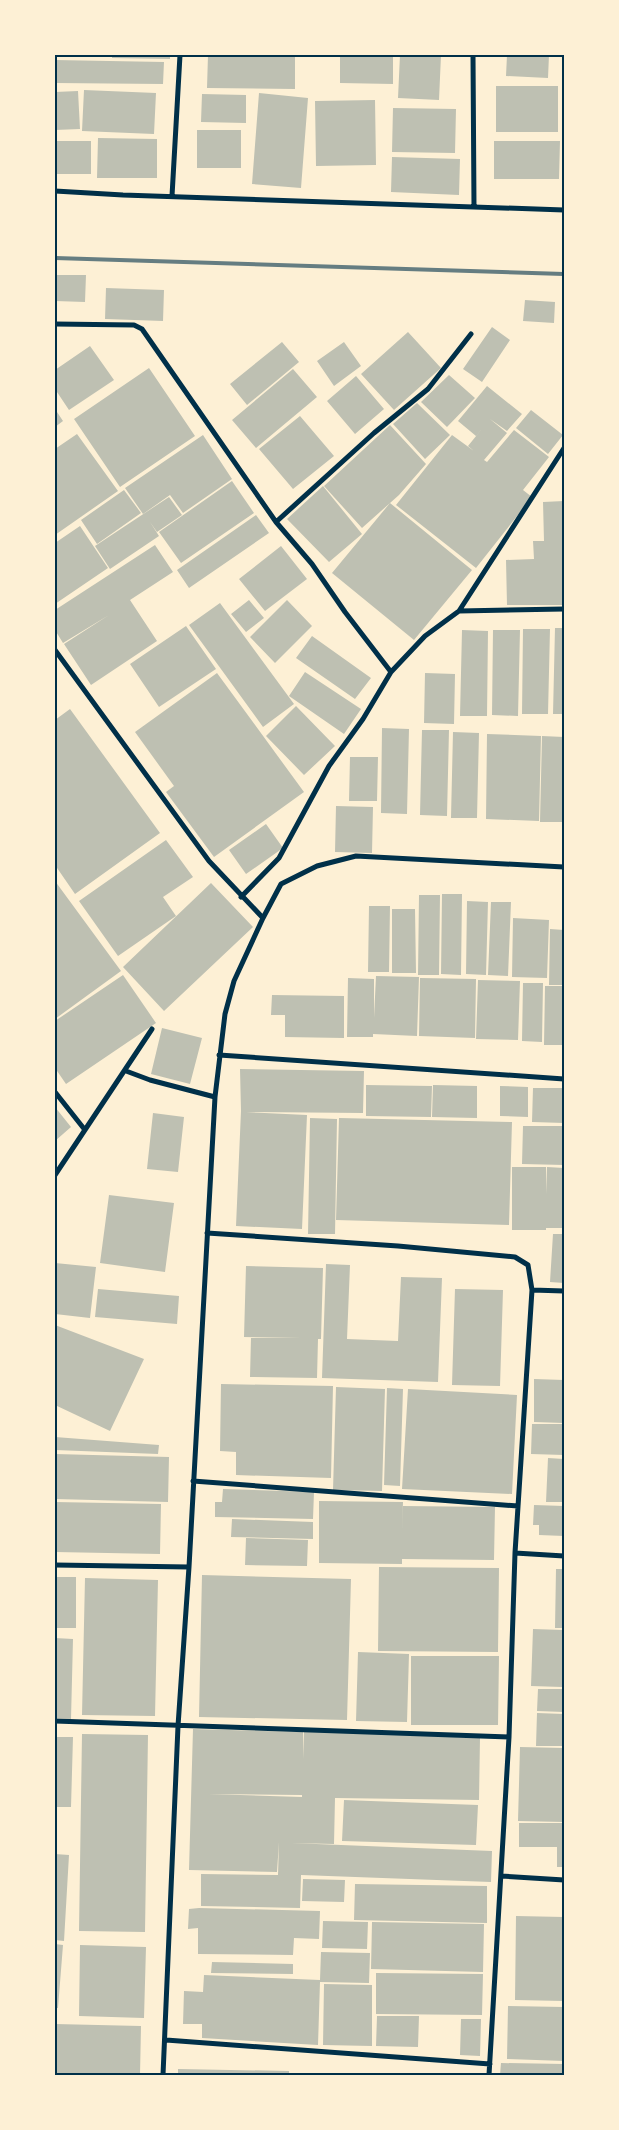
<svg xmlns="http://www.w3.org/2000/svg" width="619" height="2130" viewBox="0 0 619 2130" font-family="'Alegreya Sans',sans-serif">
  <rect width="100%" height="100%" fill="#fdf0d5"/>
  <path fill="#bec0b2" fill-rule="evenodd" d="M112,55H170V59L112,58Z
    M208,55H295V89L207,88Z
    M340,55H393V84L340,83Z
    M400,55H441L439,100L398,98Z
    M507,55H549L548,78L506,76Z
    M55,60L164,62L163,84L55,83Z
    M496,86H558V132H496Z
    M84,90L156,93L154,134L82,131Z
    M78,91L80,129L55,130V92Z
    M259,93L308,98L301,188L252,184Z
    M202,94L246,95V123L201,122Z
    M375,100L376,165L316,166L315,101Z
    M393,108L456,109L455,153L392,152Z
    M197,130H241V168H197Z
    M98,138L157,139V178H97Z
    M55,141H91V174H55Z
    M494,141H560L559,179H494Z
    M392,157L460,159L459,195L391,192Z
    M55,275H86L85,302L55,301Z
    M106,288L164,290L163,321L105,319Z
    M525,300L555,302L554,323L523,321Z
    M492,327L510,340L482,382L463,369Z
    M408,332L441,368L394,410L361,374Z
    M282,342L299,362L247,405L230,384Z
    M344,342L361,366L334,386L317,361Z
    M90,346L114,380L69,410L55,389V370Z
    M149,368L195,436L120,487L74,419Z
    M293,369L317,397L256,448L232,420Z
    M449,375L475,398L447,427L421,402Z
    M356,376L384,409L355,434L327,401Z
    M487,386L522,414L507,431L490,419L507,433L484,460L487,462L514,430L549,457L523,490L532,497L476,568L396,505L452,435L474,451L468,446L485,425L476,436L458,421Z
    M417,403L450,435L425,459L393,424Z
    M55,409L63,421L55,427Z
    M531,410L563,435L548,454L516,428Z
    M300,416L334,456L293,489L259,449Z
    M390,425L426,464L399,495L362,528L324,486Z
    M77,434L118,491L55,535V449Z
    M203,435L232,479L183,513L170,495L143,514L125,488Z
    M232,481L254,513L181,563L159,532Z
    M323,486L362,534L329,562L287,519Z
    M124,490L141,513L97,544L81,520Z
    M169,497L182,515L157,532L150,522L159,536L110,569L95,546Z
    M564,501V605H507L506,560L534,559L533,541H544L543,502Z
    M390,503L472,570L414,640L332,573Z
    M256,515L269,533L189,588L177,570Z
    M80,526L108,568L55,604V543Z
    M155,545L173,572L130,600L157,641L91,685L64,644L109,615L63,643L55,630V610Z
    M281,546L307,579L265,611L239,579Z
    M249,600L264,618L246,632L231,614Z
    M287,600L312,626L275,663L250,637Z
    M220,603L294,704L263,727L189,625Z
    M186,626L216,669L159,707L130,664Z
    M555,628H564V714H553Z
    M523,629H550L548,714H522Z
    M462,630L488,631L487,716H460Z
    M493,630H520L518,716L492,715Z
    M312,636L371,678L355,699L296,658Z
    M305,672L361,709L344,734L289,696Z
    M217,673L304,792L214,857L166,792L174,786L135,732Z
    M425,673L455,674L454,724L424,723Z
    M296,706L335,746L304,775L266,736Z
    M70,709L160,833L75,894L55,865V720Z
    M382,728L409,729L407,814L381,813Z
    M422,730H449L447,816L420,815Z
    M453,732L479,733L477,818H451Z
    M487,734L541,736L539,821L486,819Z
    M542,736L564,737V822H540Z
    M350,757H378L377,801H349Z
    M336,806L373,807L372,853L335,852Z
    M266,824L283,848L246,874L229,850Z
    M166,840L193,877L163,897L176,916L118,956L79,901Z
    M55,881L121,971L55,1019Z
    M211,883L253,927L164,1011L123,967Z
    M442,894H462L461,975L441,974Z
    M419,895H440L439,975H418Z
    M467,901L488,902L486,975L466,974Z
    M491,902H511L508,976L488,975Z
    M369,906H390L389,972H368Z
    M392,909H415L416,973H392Z
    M513,918L549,920L547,978L512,977Z
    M550,929L564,930V985H549Z
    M123,975L156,1023L66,1084L55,1068V1021Z
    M376,976L419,977L417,1036L373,1034V1037H347L348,978L374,979V1018Z
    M420,978L476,979L475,1038L419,1036Z
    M478,980L520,981L518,1040L476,1039Z
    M523,983H543L542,1042L522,1041Z
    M545,986H564V1045H544Z
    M272,995L344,996V1038L285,1037V1015H271Z
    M162,1028L202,1038L190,1084L151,1074Z
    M240,1069L364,1071L363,1113L246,1112L307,1115L302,1229L236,1226L241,1111Z
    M366,1085L432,1086L431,1117L366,1116Z
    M433,1085L477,1086V1118L432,1117Z
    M500,1086L528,1087V1117L500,1116Z
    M533,1088H564V1123L532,1122Z
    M55,1107L71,1127L55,1141Z
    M153,1113L184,1117L178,1172L147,1169Z
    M310,1118L337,1119L335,1234H308Z
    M339,1118L512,1122L509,1225L336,1220Z
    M523,1126H564V1165L522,1164Z
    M512,1167H546V1194L547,1167L564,1168V1228H546V1230H512Z
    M109,1195L174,1203L165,1272L100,1263Z
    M553,1234H564V1283L550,1282Z
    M55,1263L96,1267L90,1318L55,1314Z
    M326,1264L350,1265L347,1339L398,1341L401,1277L442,1278L438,1382L322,1378Z
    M246,1266L323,1268L321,1339H318L317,1378L250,1377L251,1338H301L244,1337Z
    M98,1289L179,1296L177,1324L95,1317Z
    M455,1289L503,1290L500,1386L452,1385Z
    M55,1325L144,1359L110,1431L55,1405Z
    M534,1379L564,1380V1423L534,1422Z
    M221,1384L333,1386L331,1478L236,1475V1452L220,1451Z
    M336,1387L385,1389L382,1491L333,1490Z
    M387,1388L403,1389L400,1486L384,1485Z
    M408,1389L517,1395L512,1494L402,1489Z
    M532,1424H564V1455L531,1454Z
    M55,1437L159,1445L158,1454L55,1450Z
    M55,1454L169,1457L168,1502L55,1499Z
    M548,1458L564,1459V1502H546Z
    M223,1489L314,1492L313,1519L215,1517V1502H222Z
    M319,1501L403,1502L402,1531L403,1506L495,1507L494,1560L402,1559V1564L319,1563Z
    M55,1502L161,1504L160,1554L55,1552Z
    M534,1505L564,1506V1536L539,1535V1525H533Z
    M232,1519L313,1522V1539L231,1537Z
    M246,1538L308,1540L307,1566L245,1565Z
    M379,1567L499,1568L498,1652L378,1651Z
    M556,1569H564V1628H555Z
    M202,1575L351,1579L347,1720L199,1717Z
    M55,1577H76V1628H55Z
    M85,1578L158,1580L155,1716L82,1715Z
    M533,1629L563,1630L562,1687L531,1686Z
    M55,1638L73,1639L71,1719L55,1718Z
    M358,1652L409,1654L407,1722L356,1721Z
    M411,1656H499L498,1725H411Z
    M538,1689H564V1712L537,1711Z
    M537,1713L564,1714V1746H536Z
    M193,1729L303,1732V1759L304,1731L480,1738L479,1800L335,1798L334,1844L291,1843L492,1851L491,1882L301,1875L300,1908L201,1906V1874L278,1875L279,1842L277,1872L189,1870ZM208,1794L302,1795V1797Z
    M82,1734L148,1735L145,1932L79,1931Z
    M55,1737H73L71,1807H55Z
    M520,1747L564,1748V1822L518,1821Z
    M344,1800L478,1805L476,1845L342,1841Z
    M519,1823H564V1867H557V1847H519Z
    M55,1854L69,1855L64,1941L55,1940Z
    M303,1879L345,1880L344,1902L302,1901Z
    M355,1884L487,1886V1923L354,1920Z
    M199,1908L320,1911L319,1939L294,1938L293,1955L198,1954V1928L188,1929L189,1909Z
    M516,1916L564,1917V2001L515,2000Z
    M323,1921L368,1922L367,1949L322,1948Z
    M372,1922L484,1924L483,1972L371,1969Z
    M55,1944L63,1945L58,2008H55Z
    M80,1945L146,1947L144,2018L79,2016Z
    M321,1952L370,1953L369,1983L320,1982L318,2045L202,2038V2024H183L184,1991L203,1992L204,1975L320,1980Z
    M212,1962L293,1964V1974L211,1973Z
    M376,1973L483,1974L482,2015L376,2014Z
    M324,1984L372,1985V2046L323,2045Z
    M508,2006L564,2007V2061L507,2059Z
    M377,2016H419L418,2047L376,2046Z
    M461,2019H481L480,2056L460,2055Z
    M55,2024L141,2026L140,2075H55Z
    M501,2063L564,2064V2075H500Z
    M178,2069L289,2071V2075H178Z
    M299,2073H322V2075H299Z"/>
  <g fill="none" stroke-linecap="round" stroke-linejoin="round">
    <path stroke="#003049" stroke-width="5" d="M473,55L474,207
      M55,191L123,195L564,210
      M172,196L180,55
      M55,324L134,325L142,329L276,522L312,564L345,612L391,672
      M276,522L374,433L428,389L471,334
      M459,611L564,609
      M55,650L209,861L263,918
      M241,897L279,858L329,766L363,719L391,672L425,636L459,611L564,448
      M219,1055L564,1079
      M126,1071L150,1080L215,1097
      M55,1092L85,1130
      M55,1175L152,1029
      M207,1233L398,1246L515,1257L528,1265L532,1290L564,1291
      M193,1481L518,1506
      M515,1553L564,1556
      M55,1565L189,1567
      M55,1721L509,1737
      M501,1876L564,1880
      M166,2040L490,2064
      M163,2075L178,1726L189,1567L215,1097L225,1014L234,981L263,918L281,884L317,866L356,856L564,867
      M489,2075L509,1737L515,1553L532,1290"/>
    <path stroke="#657d81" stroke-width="4" d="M55,258L564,274"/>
  </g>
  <rect width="619" height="2130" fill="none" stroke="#fdf0d5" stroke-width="112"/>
  <rect x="56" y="56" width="507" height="2018" fill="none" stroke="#003049" stroke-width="2"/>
</svg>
